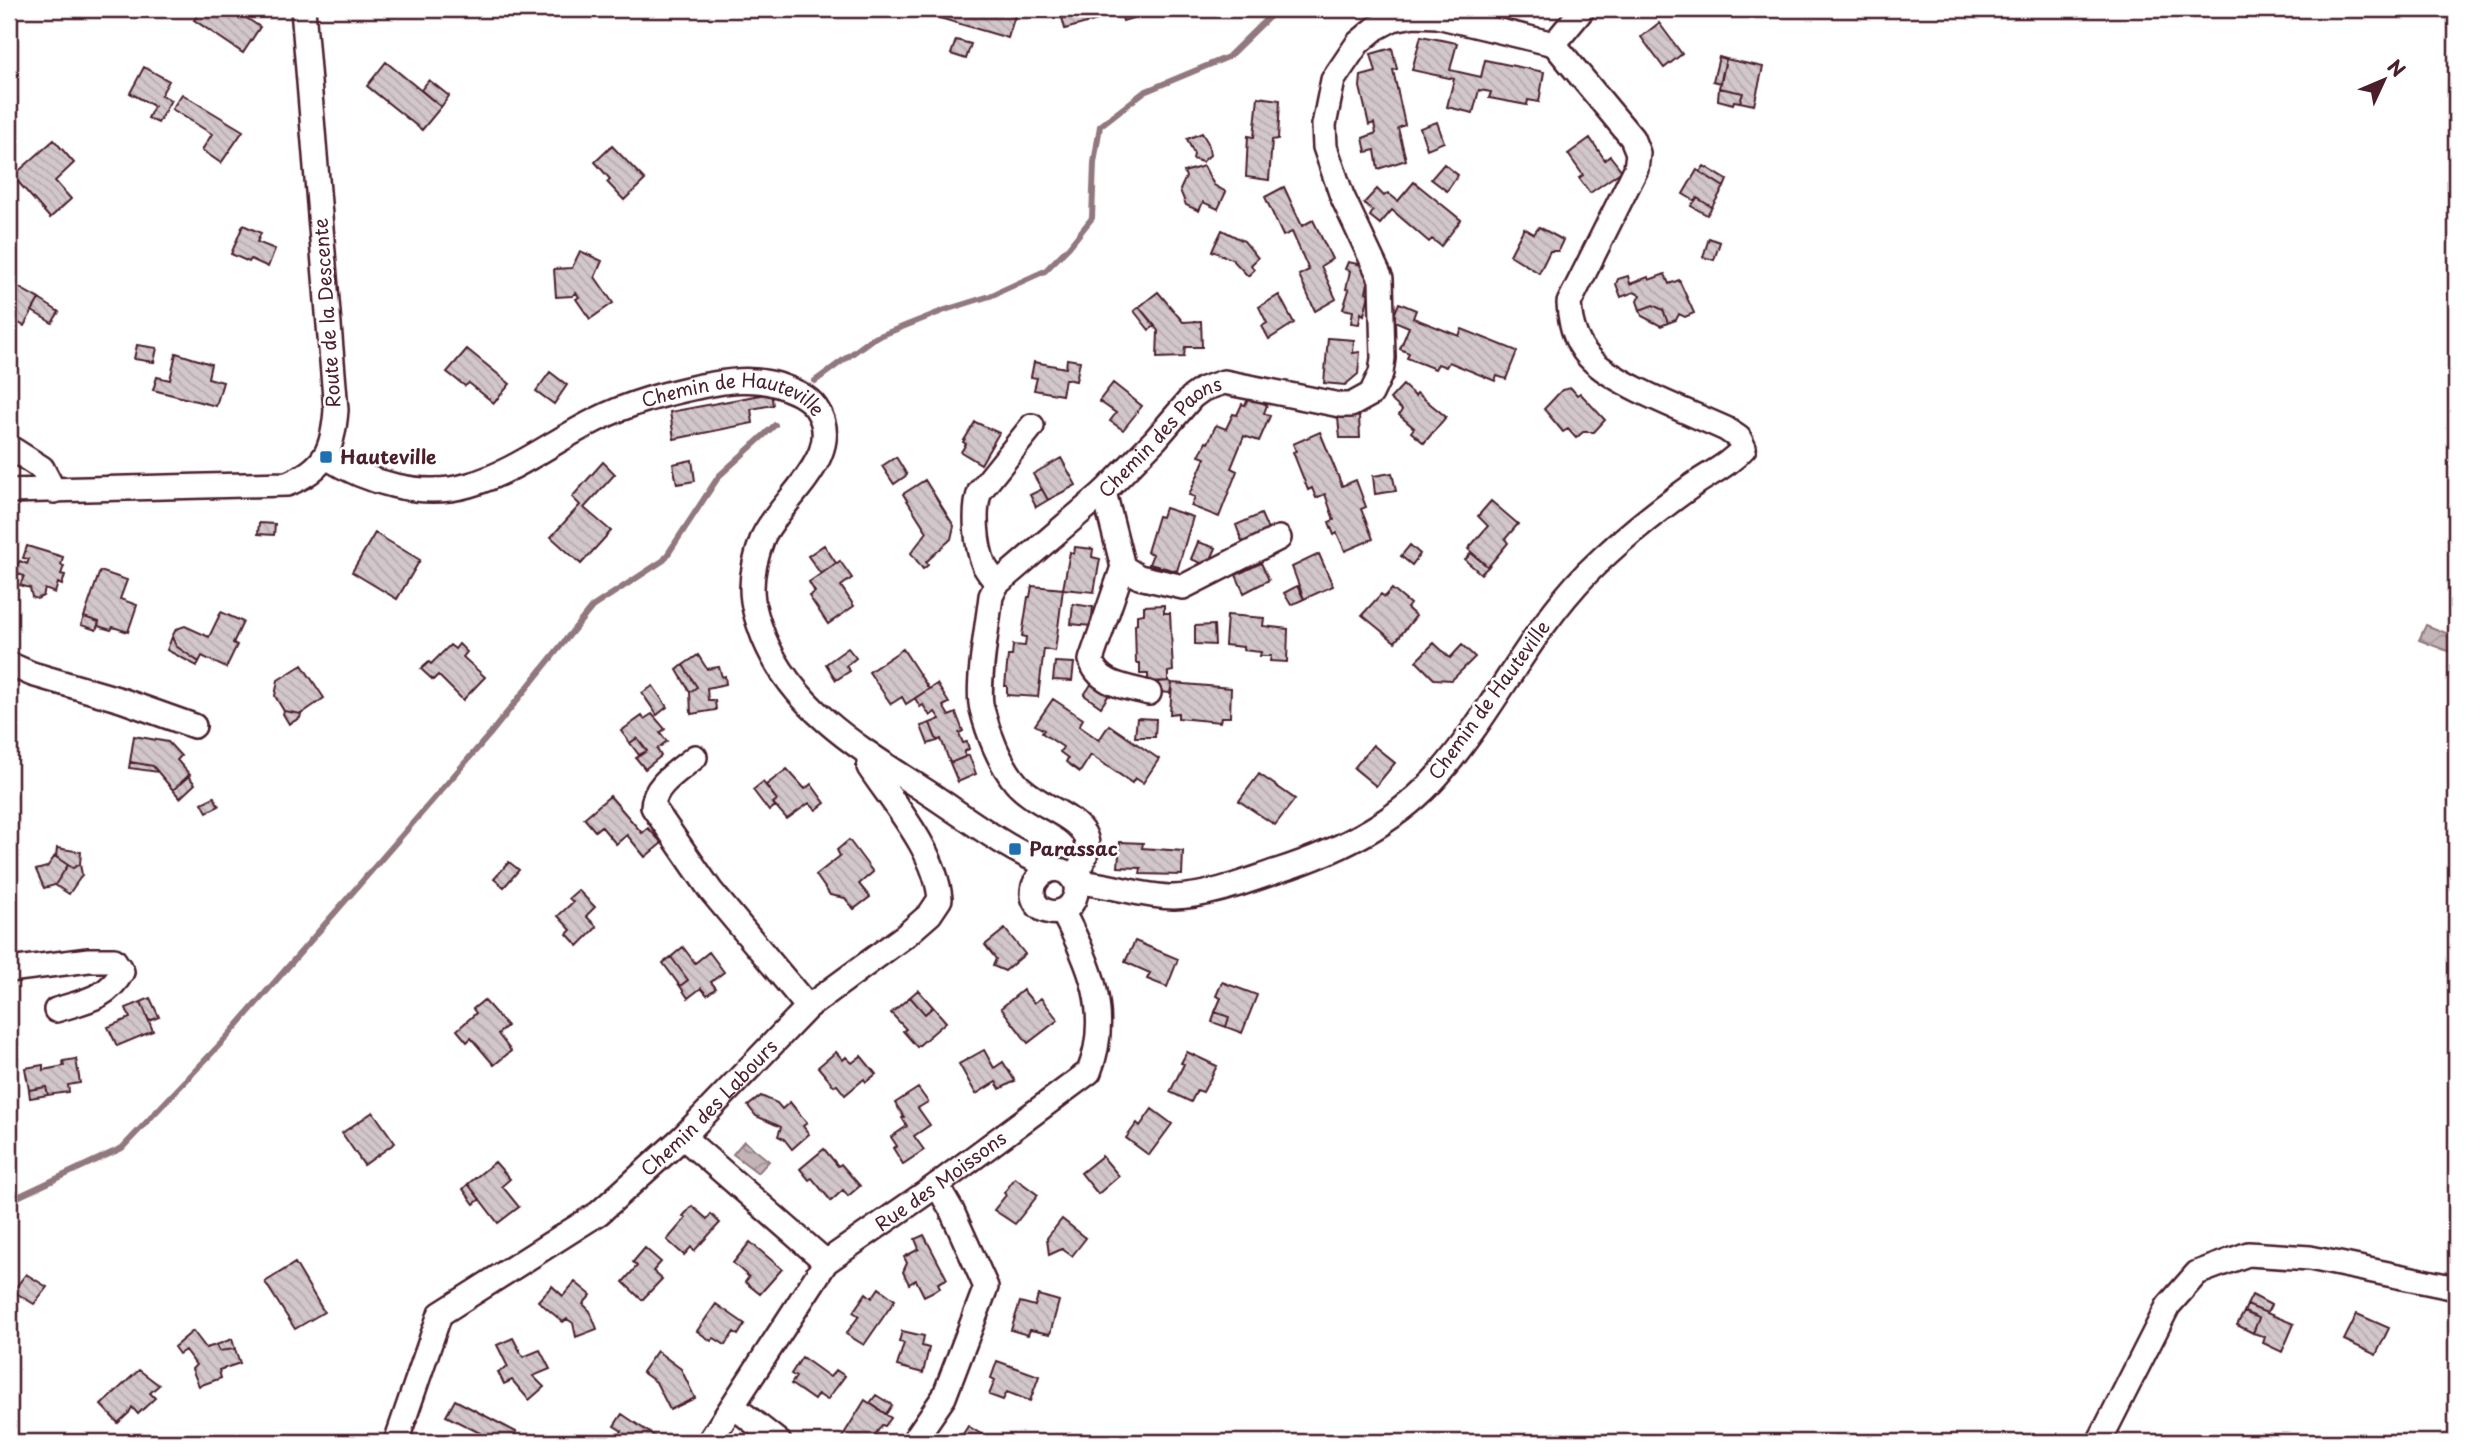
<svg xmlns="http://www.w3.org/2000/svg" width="2465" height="1451" viewBox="0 0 2465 1451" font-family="'Playpen Sans',sans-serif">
  <defs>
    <pattern id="water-waves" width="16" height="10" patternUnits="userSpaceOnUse" patternTransform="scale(1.75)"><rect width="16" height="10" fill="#c1b3b6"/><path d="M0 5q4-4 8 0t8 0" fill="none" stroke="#9f9194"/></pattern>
    <pattern id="building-back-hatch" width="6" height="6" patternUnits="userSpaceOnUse" patternTransform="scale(1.75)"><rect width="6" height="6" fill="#d2c7cb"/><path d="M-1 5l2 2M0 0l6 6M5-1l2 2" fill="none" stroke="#b6aaae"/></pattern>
  </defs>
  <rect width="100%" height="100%" fill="#fff"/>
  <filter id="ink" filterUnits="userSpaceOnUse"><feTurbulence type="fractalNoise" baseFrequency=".0143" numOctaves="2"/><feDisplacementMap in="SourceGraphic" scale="14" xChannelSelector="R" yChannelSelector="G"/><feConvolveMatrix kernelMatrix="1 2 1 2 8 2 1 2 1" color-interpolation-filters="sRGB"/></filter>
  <g filter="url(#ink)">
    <path fill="url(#water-waves)" stroke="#91787e" stroke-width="2" d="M2426,625L2456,637L2450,652L2419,640Z
      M744,1141L769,1161L758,1173L733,1154Z"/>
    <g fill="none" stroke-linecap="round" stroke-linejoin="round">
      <path stroke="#91787e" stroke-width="6" d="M815,381L872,339L945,310L990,296L1045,271L1069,247L1092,218L1094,163L1100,126L1144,92L1228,57L1277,9
        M9,1201L122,1148L227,1037L490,734L592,607L664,560L719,476L775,425"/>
    </g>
    <path fill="url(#building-back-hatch)" stroke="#4a1f2b" stroke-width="2" d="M202,9H233L260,27L243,53L194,20Z
      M909,9H1017L1008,38Z
      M1066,9H1099L1101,19L1065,29L1060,10Z
      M1120,9H1161L1123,21Z
      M1659,23L1682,54L1664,68L1641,37Z
      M1421,36L1457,43L1450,70L1481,77L1485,60L1544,72L1539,102L1528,100L1527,105L1489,98L1491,92L1479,90L1473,113L1447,107L1454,79L1412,70Z
      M956,40L971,44L966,59L951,54Z
      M1392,48L1397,69L1393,70L1405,125L1398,128L1406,160L1378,169L1375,150L1366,152L1363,138L1376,133L1374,123L1369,125L1360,87L1361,76L1376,72L1371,54Z
      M1719,57L1726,59L1721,83L1713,81Z
      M1726,59L1763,67L1754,105L1740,102L1743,93L1719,88Z
      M386,62L441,107L422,130L367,86Z
      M144,67L169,81L161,95L171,100L158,123L148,118L154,106L130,93Z
      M429,80L449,96L441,107L421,90Z
      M1719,88L1743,93L1740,102L1734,101L1733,104L1718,100Z
      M182,94L243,131L221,163L202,150L212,134L172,109Z
      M1258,97L1280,100L1278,139L1272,140L1269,180L1246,177L1248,136L1254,137Z
      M1437,122L1444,142L1427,149L1420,128Z
      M1202,133L1208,143L1210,155L1202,162L1193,159L1194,154L1187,139Z
      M1590,138L1605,160L1610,156L1622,171L1590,193L1579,178L1583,175L1568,154Z
      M54,140L74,163L55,181L71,199L50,218L13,176Z
      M612,146L645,180L624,200L607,182L610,179L595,162Z
      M1444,164L1458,175L1447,191L1431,179Z
      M1204,166L1214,185L1226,192L1218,209L1203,202L1199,211L1186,205L1180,190L1186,177L1184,172Z
      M1704,166L1727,180L1724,187L1700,172Z
      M1697,170L1724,187L1712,207L1697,198L1695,201L1683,194Z
      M1414,182L1461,220L1441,246L1432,239L1429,242L1392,210L1380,224L1370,216L1373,211L1364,203L1377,189L1384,196L1388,193L1398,201Z
      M1284,187L1302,226L1313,220L1332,259L1321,266L1336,299L1315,311L1299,275L1309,270L1292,232L1283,236L1265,197Z
      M1697,198L1712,207L1707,215L1691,206Z
      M243,225L261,233L257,242L275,249L268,267L251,259L249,262L231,254Z
      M1539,227L1563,240L1558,251H1550L1539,273L1510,255L1524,228L1534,234Z
      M1222,230L1244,241L1258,258L1251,265L1254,270L1248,276L1232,259L1212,251Z
      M1709,238L1720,242L1714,260L1703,257Z
      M580,251L602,261L595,277L613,303L590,319L576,299L579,297L576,293L572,296L556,297L554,269L572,268Z
      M1348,262L1368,266L1370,275L1366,292L1369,294L1364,315L1361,313L1359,324L1351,323L1353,311L1343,309L1349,290L1346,289L1350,271L1345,269Z
      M1665,274L1669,284L1679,280L1694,313L1685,317L1679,314L1676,320L1668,323L1663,310L1653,305L1640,310L1637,301L1640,295L1634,292L1621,297L1616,284L1618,279L1628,276L1630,284L1648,277L1649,280Z
      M9,282L39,299L24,326L10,318L12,314L9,312Z
      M1158,292L1183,322L1201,321L1202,347H1185L1184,357L1157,358L1158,331L1139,307Z
      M1279,295L1294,323L1269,339L1262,326L1267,323L1259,307Z
      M39,299L59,312L52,323L32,311Z
      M1399,303L1416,310L1413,318L1459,336L1462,329L1517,351L1506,379L1497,376L1495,381L1449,362L1446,367L1438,364L1435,369L1407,358L1409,353L1400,349L1409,327L1392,320Z
      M1653,305L1663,310L1668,323L1661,326L1642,316L1640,310Z
      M1139,307L1155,326L1149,330L1134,311Z
      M1328,338L1354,340L1353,353L1360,352L1358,374L1345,385L1324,383Z
      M137,345L157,348L154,362L134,359Z
      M467,349L510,384L494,403L469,383L465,386L447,372Z
      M176,353L211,364L208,378L223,382L216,406L153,390L157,377L170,380Z
      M1067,359L1080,361L1076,381L1065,379L1062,395L1034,390L1037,378L1031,377L1034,362L1066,368Z
      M550,372L567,385L554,404L536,391Z
      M1113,383L1142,406L1123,430L1110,421L1116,413L1099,401Z
      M1403,385L1415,396L1417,393L1446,417L1424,443L1411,432L1414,428L1399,415L1402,410L1390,399Z
      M1571,388L1577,395L1580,393L1605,420L1594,432H1583L1576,438L1568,429L1563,432L1544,409L1562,390Z
      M771,393L773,405L751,409L753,423L674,439L670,412Z
      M1250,396L1267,405L1264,413L1270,416L1259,441L1244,436L1231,468L1237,471L1219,517L1191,506L1195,497L1189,495L1205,458L1199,456L1206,442L1208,443L1216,425L1226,429L1233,414L1237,415L1242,404L1245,405Z
      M1359,416L1360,438H1340L1338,418Z
      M975,422L999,433L981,464L961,452L966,444L963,442Z
      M1320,432L1342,486L1356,480L1366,507L1361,509L1373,539L1345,551L1337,533L1334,535L1329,522L1334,520L1325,494L1316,498L1312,488L1308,490L1293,452L1296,451L1293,444Z
      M896,457L907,475L894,484L882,466Z
      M1061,458L1076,485L1048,500L1033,474Z
      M692,460L695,481L677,484L673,464Z
      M603,462L615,474L584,508L611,531L581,564L551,537L580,505L572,497Z
      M1392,473L1396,491L1375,494L1373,476Z
      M925,480L954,526L951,539L926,562L928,565L923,569L911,553L927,532L903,494Z
      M1042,489L1048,500L1036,507L1030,495Z
      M1491,501L1518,524L1505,539L1508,543L1488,567L1468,549L1488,526L1478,516Z
      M1165,508L1193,517L1177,571L1149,564L1153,554L1147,552L1158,516L1162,517Z
      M1261,514L1269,532L1243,544L1236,525Z
      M259,523L275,524L274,535L258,534Z
      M375,533L420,560L397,599L352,572Z
      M1198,542L1216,548L1208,566L1191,559Z
      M824,545L836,563L821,574L808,556Z
      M1410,545L1420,554L1412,565L1401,556Z
      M27,546L63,557L61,565L64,566L61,574L65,575L62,585L58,583L55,593L45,589L43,596L37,599L32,597L30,588L20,585L24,576L16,573L17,569L14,568L20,561L27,564L29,559L23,558Z
      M1075,547L1093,549L1092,557L1100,559L1094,592L1063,589L1070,552L1074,554Z
      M1471,553L1488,567L1481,574L1465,560Z
      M1319,554L1333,586L1304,599L1292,567Z
      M840,561L852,578L841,586L854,606L828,624L809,596L815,592L809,582Z
      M1261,563L1269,580L1244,593L1236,575Z
      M100,571L127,580L120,599L137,605L128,632L113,627L111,630L98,626L99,622L84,617Z
      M1032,586L1063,589L1055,651L1044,649L1038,697L1007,695V686H1005L1008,656H1012L1013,645L1025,646L1026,637L1022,636L1028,597H1030Z
      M1297,586L1304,599L1291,605L1284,593Z
      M1392,589L1410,604L1407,608L1416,616L1395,642L1362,615L1381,594L1385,597Z
      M1073,604L1093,607L1091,626L1071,624Z
      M1164,605V613H1170L1173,671L1168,672V681L1148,682V674H1140V663H1136L1135,625L1137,624V615L1144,614V606Z
      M221,612L243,622L233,643L237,645L226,668L202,656L199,662L176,646L172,637L176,629L185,626L209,637Z
      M1227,615L1264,618L1263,626L1288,629L1287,662L1270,661L1271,656H1260L1261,652L1243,650V647L1225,645Z
      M84,617L99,622L96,630L81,625Z
      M1214,625L1215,645L1195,644V626Z
      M172,637L176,646L199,662L197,666L167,650Z
      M1434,643L1450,658L1462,645L1475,657L1452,680L1434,679L1416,661Z
      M459,644L467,652L463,657L485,677L463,700L438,675L433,680L421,669L429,662L431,664L450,645L455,649Z
      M848,648L856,658L846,666L850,671L836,680L826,664Z
      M903,649L929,689L906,704L902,697L891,704L869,672Z
      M698,655L707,669L719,667L722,677L725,676L726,684L707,688L708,700H715L716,710L691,714L690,692L697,687L683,665Z
      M1055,662L1074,663L1072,681L1053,680Z
      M302,665L324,698L301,714L284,711L275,696L278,680Z
      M683,665L697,687L690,692L677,670Z
      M1168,681L1172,683L1170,693L1159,692V682Z
      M1092,683L1110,693L1101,707L1084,695Z
      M1172,683L1231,688L1230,717H1221L1220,722L1178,718V713L1170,714Z
      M937,684L949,703L943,706L949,716L956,713L963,731L959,733L963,743L967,742L969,749L965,751V757L950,763L941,739L937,741L930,723L940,719L935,712L930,716L923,705L920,707L915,698Z
      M653,686L667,707L657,715L642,693Z
      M1053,699L1083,719L1079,726L1099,740L1109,725L1159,759L1143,783L1135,778L1132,783L1091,755L1080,772L1066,762L1068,758L1060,752L1063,747L1042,733L1044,730L1035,725Z
      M284,711L301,714L300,718L289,724L283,714Z
      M652,714L665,729L660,733L667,741L657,749L661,756L645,769L636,758L647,751L637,738L630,743L621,731L642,716L644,719Z
      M1137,718L1156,719L1155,737H1135Z
      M930,723L937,741L928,744L921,726Z
      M134,736L168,742L181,756L177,760L190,775L173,790L153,766L130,762Z
      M637,738L647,751L639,755L630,743Z
      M1373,745L1395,763L1376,786L1354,768Z
      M969,755L976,774L958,782L950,763Z
      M130,762L153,766L158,772L129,768Z
      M787,769L805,789L811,784L825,803L816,810L809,803L787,819L773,803L777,800L766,785Z
      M1259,774L1295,799L1275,825L1239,801Z
      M188,776L195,784L180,798L173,790Z
      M763,782L777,800L773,803L775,806L769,811L753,790Z
      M610,796L642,833L648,828L662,843L645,857L627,835L616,844L601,826L595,831L584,818Z
      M214,797L219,806L207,812L202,803Z
      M849,840L873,872L859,884L870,897L854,909L845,898L830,895L816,875L840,856L837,850Z
      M1120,842L1143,843L1142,848L1183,851L1182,875L1140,874L1141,868L1118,867Z
      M57,848L81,852L80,864L73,868L68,865L56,857Z
      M55,856L68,865L55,885L44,888L36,870L47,867Z
      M509,862L519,870L504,887L494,879Z
      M80,864L82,875L69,894L55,885L68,865L73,868Z
      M578,890L595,907L586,916L597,927L578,946L567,934L571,930L558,916L573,902L569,898Z
      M1005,929L1025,954L1005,971L993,966L996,959L985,945Z
      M1135,941L1178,959L1167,987L1147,979L1150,973L1125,962Z
      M683,947L695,963L709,952L724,972L711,982L716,988L707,995L701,988L688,998L680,986L688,980L671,957Z
      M671,957L688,980L680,986L663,963Z
      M1222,982L1257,995L1242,1033L1226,1027L1229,1017L1215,1012L1221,998L1216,996Z
      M918,990L933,1007L925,1014L910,997Z
      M1023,990L1034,1003L1041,998L1058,1020L1028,1043L1001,1008Z
      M910,997L925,1014L933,1007L946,1022L917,1047L903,1031L906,1029L891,1013Z
      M150,998L159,1017L149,1021L141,1002Z
      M484,1000L507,1026L498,1034L511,1051L494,1065L471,1038L467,1042L457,1030L476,1013L473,1009Z
      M141,1002L153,1031L117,1046L108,1027L130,1018L126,1008Z
      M1215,1012L1229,1017L1226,1027L1212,1022Z
      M984,1050L994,1068L1003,1062L1015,1081L1000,1089L996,1082L976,1094L959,1064Z
      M836,1052L843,1060L846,1057L852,1063L861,1056L876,1074L866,1082L864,1079L845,1095L837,1085L834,1086L818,1067Z
      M1187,1052L1217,1066L1203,1092L1197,1090L1191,1102L1170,1092L1184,1064L1181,1063Z
      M76,1059L80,1083L68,1085L69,1092L48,1095L46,1087L29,1090L25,1068L43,1065V1070L64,1066L63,1061Z
      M46,1087L48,1095L30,1098L29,1090Z
      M918,1088L928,1102L918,1108L930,1125L914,1136L924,1150L903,1164L893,1148L897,1146L891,1137L907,1126L902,1118L904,1117L895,1103Z
      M761,1096L777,1103L782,1109L790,1102L807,1123L803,1126L809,1134L792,1149L784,1139L778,1136L781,1127L756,1116L748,1106Z
      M1152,1109L1172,1124L1149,1155L1126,1138L1137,1123L1140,1126Z
      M373,1112L395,1143L364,1165L342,1133Z
      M824,1149L838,1166L841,1164L860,1186L848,1196L843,1190L831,1201L812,1178L809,1180L800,1169Z
      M1102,1156L1119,1176L1098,1194L1081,1173Z
      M495,1162L510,1179L502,1186L519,1207L498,1223L468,1184Z
      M1015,1178L1038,1195L1015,1224L994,1210L1006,1195L1004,1193Z
      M468,1184L480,1199L474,1204L463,1189Z
      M692,1206L707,1219L711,1214L720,1223L694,1251L691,1247L684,1255L667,1240L686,1218L683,1216Z
      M1062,1219L1086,1238L1072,1256L1062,1249L1049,1255L1047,1238Z
      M924,1235L947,1279L938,1283L940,1288L924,1296L916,1280L909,1284L903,1272L907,1263L904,1257L919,1249L915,1239Z
      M750,1242L782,1269L760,1294L745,1282L749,1277L733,1263Z
      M645,1248L661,1262L653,1271L662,1279L642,1300L623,1282L637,1266L633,1262Z
      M295,1263L324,1312L295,1329L265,1282Z
      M26,1274L47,1287L34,1304L13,1291Z
      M575,1282L591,1295L583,1304L590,1311L597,1329L576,1337L573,1323L567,1319L563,1322L538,1301L552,1286L563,1296Z
      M879,1288L895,1300L864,1345L846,1334L859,1316L853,1312L866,1293L872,1298Z
      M1038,1295L1059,1301L1050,1334L1030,1330L1028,1335L1011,1330L1020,1302L1035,1306Z
      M2252,1295L2271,1305L2267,1313L2247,1305Z
      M716,1304L745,1324L738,1335L734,1332L725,1345L714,1338L711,1341L697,1331Z
      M2247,1305L2294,1324L2282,1352L2263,1343L2265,1337L2253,1333L2259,1318L2244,1312Z
      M2244,1312L2259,1318L2253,1333L2237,1325Z
      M2357,1314L2389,1328L2376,1355L2344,1340Z
      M193,1331L206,1348L216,1345L219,1351L235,1349L240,1363L219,1370L221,1378L199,1386L192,1369L196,1365L185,1350L179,1354L174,1347Z
      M902,1331L924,1336L922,1346L929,1348L923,1373L897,1366L904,1343L899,1342Z
      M513,1338L523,1357L540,1350L550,1369L533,1376L544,1387L529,1400L512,1380L504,1384L498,1372L508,1367L497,1345Z
      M232,1339L235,1349L219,1351L216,1345Z
      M657,1351L681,1369L695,1398L670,1410L656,1382L642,1372Z
      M802,1357L830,1377L836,1370L845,1376L827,1400L818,1394L814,1400L791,1384L796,1377L791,1374Z
      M997,1361L1039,1376L1030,1401L1007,1392L1003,1400L989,1395L995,1380L991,1378Z
      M139,1370L159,1385L150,1393L155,1398L138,1414L132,1407L129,1413L118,1423L101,1405Z
      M876,1395L892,1405L886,1414L870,1403Z
      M455,1400L516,1432L510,1442H478L482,1434L446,1416Z
      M865,1400L891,1418L885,1426L882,1425L870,1442H839Z
      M622,1414L663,1442H614L622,1431L614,1426Z
      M968,1426L994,1442H958Z"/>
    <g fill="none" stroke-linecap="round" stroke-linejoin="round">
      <defs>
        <g id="street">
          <path d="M1554,44L1583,9"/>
          <path d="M9,447L42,468L54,491"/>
          <path id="s1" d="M326,457C366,482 421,499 469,485C513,473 555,440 596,420C629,403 664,394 701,386C727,381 752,377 778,385C792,390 807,395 816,408C848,454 780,500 763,537C757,553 752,571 752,588C752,606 758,622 764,638C794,711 864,751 927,792C956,811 984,832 1014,849C1027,856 1041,863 1055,869C1060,870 1063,870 1067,873C1086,886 1073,916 1050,912C1024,907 1029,872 1056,869"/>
          <path d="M9,491L287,484C325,469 333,450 336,410L303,9"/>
          <path d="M1104,492L1123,567L1139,577L1183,587L1279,538"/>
          <path d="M1123,567L1091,660C1098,685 1127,687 1149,693"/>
          <path d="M997,584C993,578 987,571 984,565C976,546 973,510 980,491L1032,426"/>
          <path d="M9,664L32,674L121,700L194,726"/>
          <path d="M695,757C680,770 653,785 653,807L711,891L808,1007"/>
          <path id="s2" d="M1072,878C1118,820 1046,817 1016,783C1000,764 988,733 982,709C976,687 988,623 991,596L997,584L1104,492L1155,440L1192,397L1203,389L1224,382L1340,405H1351L1371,394L1381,373L1383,358L1381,279L1342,196L1325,147L1324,125L1333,80L1358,43L1376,28L1393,19L1414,15L1437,16L1554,44L1632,138L1638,153L1636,169L1569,303C1570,325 1577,347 1594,362C1623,388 1689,412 1726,429L1739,438L1744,448C1728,466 1708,474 1689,488C1654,513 1617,543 1587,573C1528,634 1494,711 1439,774C1397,823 1337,852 1277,871C1245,882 1208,896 1174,897C1140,897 1108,883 1075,882"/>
          <path d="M9,970L89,960H114L122,972C107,999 84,1001 56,1010"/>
          <path d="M683,1137L826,1262"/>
          <path d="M733,1406L779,1442"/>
          <path id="s3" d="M396,1442L440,1314L599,1213L683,1137L808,1007L906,935L930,914L940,899C936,852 895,806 869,767V754"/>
          <path id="s4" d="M709,1442L826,1262L937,1185L1089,1072C1112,1014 1090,963 1062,911"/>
          <path d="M913,1442L944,1397L986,1287L951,1209L937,1185"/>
          <path d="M2099,1442L2168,1306L2197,1273L2248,1254L2310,1258L2456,1288"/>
        </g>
      </defs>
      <use href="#street" stroke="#4a1f2b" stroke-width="28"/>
      <use href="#street" stroke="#fff" stroke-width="23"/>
    </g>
  </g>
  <g fill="#1f6fb2" stroke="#fff" stroke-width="2.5">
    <rect x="319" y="450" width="14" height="14" rx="3.5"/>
    <rect x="1008" y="842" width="14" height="14" rx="3.5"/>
  </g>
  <g text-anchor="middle" stroke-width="5" stroke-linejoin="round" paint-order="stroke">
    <g font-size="19" fill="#4a1f2b" stroke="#fff">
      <text transform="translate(327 313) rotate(-94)" y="7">Route de la Descente</text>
      <text dy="7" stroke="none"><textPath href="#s1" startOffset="438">Chemin de Hauteville</textPath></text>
      <text dy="7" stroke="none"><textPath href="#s2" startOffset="564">Chemin des Paons</textPath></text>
      <text transform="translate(1489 700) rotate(-54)" y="7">Chemin de Hauteville</text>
      <text dy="7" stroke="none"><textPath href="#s3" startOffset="476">Chemin des Labours</textPath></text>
      <text dy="7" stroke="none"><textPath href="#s4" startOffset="355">Rue des Moissons</textPath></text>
    </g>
    <g font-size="19" font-weight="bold" fill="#4a1f2b" stroke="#fff" text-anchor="start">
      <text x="340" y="464">Hauteville</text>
      <text x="1029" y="856">Parassac</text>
    </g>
  </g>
  <rect width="2465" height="1451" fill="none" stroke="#fff" stroke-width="35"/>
  <rect x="18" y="18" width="2430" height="1416" fill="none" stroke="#4a1f2b" stroke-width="2.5" filter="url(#ink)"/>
  <g transform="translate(2384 80) rotate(46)" stroke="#ffffff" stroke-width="5" paint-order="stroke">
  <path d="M0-5L12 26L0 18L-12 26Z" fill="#4a1f2b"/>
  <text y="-10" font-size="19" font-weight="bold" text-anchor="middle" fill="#4a1f2b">N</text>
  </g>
</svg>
